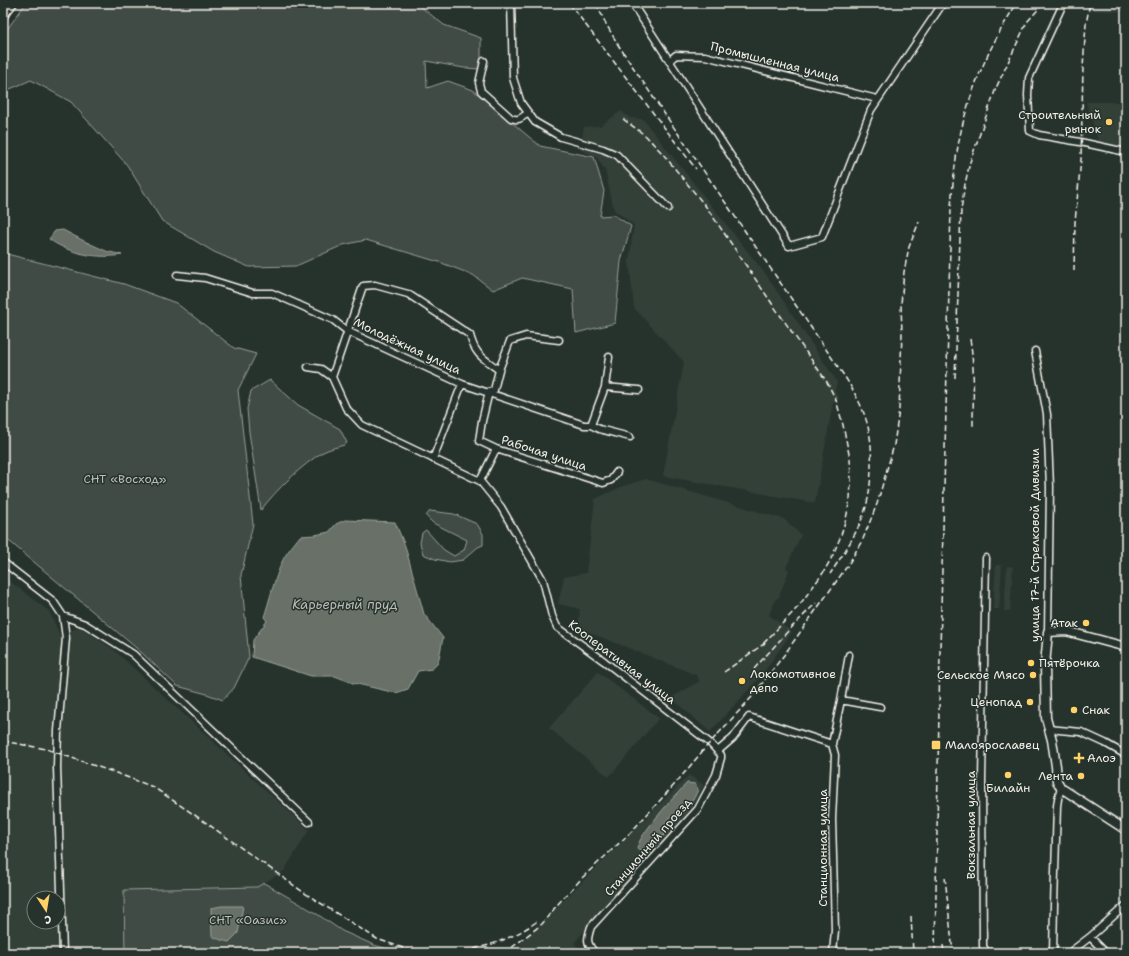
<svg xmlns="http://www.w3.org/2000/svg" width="1129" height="956" viewBox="0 0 1129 956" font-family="'Shantell Sans',sans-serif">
  <rect width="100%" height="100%" fill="#26332d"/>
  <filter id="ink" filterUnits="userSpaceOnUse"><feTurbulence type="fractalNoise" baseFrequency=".025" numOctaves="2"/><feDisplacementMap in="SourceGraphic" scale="8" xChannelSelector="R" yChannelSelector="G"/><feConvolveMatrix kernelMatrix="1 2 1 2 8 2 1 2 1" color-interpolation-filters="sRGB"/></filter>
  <g filter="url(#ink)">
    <path fill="#333f39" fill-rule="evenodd" d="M1088,3H1126V12L1086,10Z
      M1086,102H1126V148L1099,143Z
      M621,111L630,118L643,119L767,276L837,382L835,391L839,399L833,402L815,503L663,476L684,362L634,308L629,261L634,225L614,210L605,170L596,157L580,150L584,127L600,126Z
      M646,479L784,519L801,535L786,568L789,570L779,597L775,600L769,615L792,632L762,675L710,732L671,698L700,681L696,675L578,628L580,609L558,604L564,577L586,573L595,499L623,486Z
      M996,565H1002L999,609H993Z
      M1007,566L1013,567L1010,611H1004Z
      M3,576L49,611L60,635L80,627L113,649L309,830L284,871L257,887L124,890L125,953H3ZM34,898H58V922H34Z
      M598,672L659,718L609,777L549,728Z
      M689,775L704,785L691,810L574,943L582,953H511Z"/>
    <path fill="#414b45" stroke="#9a9e96" d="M26,3H422L421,7L444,25L481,38V69L464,68L426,61L427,88L448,81L473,90L540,146L594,157L604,191L600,216L614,215L631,226L621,261L615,323L576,333L573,289L522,278L493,290L473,275L439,262L366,240L343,245L296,266L249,267L214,252L162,221L127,165L71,102L31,80L3,92V35Z
      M3,253L124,284L176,303L234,348L256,354L238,390L253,524L241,575L249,657L234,688L223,700L207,694L177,686L141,652L3,536Z
      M270,380L298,405L340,429L347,443L344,445C337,447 329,449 323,452C302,465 276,490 261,510L249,432L247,409L251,391Z
      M430,511L454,514L477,524L483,534V545L478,547L463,560L450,562L435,559L423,554L420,543L422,533L426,530L444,550L454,556L464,550L467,540L433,523L426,516Z
      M264,883L314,912L342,931L374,945L402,953H125L124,890L257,887Z"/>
    <path fill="#676f68" stroke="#9fa39b" d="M63,230L82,240L106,251L122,255C98,259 69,254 49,239L55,231Z
      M345,520L395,522L405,546L424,614L443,638L438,663L432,669L418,671L408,689L396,693L353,683L335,676H311L252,657L253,640L267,621L264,617C270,599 274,580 282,562C285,554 294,544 300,536L315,535L329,532L336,524Z
      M687,783L695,784L698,789C694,801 686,810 677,819L671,816L665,823L670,828L648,854L637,849C638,835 676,795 687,783Z
      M222,906H243L238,933L229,942L221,940L212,936L211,908Z"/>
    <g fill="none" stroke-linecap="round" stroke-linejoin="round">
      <defs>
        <path id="minor" d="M511,3L513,78L521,103L535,122L561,137L603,149L617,155L668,208
          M632,3L789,246L822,237L871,110L943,3
          M1063,4L1029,78L1028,95L1030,131L1039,135L1080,142L1126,152
          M3,17L14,3
          M484,61L479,83L481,91L511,118C519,121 521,118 528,113
          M669,61L676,55L705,56L877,99
          M177,275L205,278L253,293H272L333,320L347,331L462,384L584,425H591L599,429L630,437
          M559,340L526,336L510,341L499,370L494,390L489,392L482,421L479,441L496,449L603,483L611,480L617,472
          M1035,351L1047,414L1050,487L1048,632
          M308,367L321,369L332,377L346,408L362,425L480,481L501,507L543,580L552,616L557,627L604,661L710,743L721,755V758L716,775L698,809L591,927C587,939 586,943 595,953
          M332,377L363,286L375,285L408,294L470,335C475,355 483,358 499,370
          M605,387L639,390
          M591,425L605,387L609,357
          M433,459L462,384
          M480,481L496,449
          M986,558L982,780L983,946L986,952L1005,953
          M3,562L53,601L63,616L66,638L58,731L57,767L63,953
          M63,616L85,624L133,654L309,822
          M841,700L849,655
          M1048,729L1081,732L1105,743L1126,755
          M718,751L733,738L749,717L832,744
          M1090,937L1106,953
          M833,953L835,930L832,819L835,755L832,744L841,700L880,707
          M1053,953L1054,905L1057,806L1058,799L1061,788
          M1069,953L1090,937L1126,905"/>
        <path id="major" d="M1126,647L1066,631L1048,632L1045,665L1046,718L1052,740L1056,766L1057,781L1061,788L1126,830"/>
      </defs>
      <use href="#minor" stroke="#f4f1e8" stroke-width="9"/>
      <use href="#major" stroke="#f4f1e8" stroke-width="11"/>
      <use href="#minor" stroke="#26332d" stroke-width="6"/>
      <use href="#major" stroke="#26332d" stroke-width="8"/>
      <path stroke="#f4f1e8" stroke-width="1.5" stroke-dasharray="6 3" stroke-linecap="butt" d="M569,3L696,169
        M596,3L606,24L620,48
        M617,43L653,97L845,377C855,393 864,409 868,427C871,439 872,452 871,464C871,477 870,490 867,503C861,528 844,553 830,574
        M623,119L646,136L663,154L707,208L773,305L827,382L836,400L843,425L850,459L851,480L850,499L846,519L840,538L832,557L823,573L798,607L761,646
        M1074,271L1075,222L1081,159L1083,67L1086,24L1090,3
        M970,339C975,368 973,397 973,426
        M955,378L961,210L965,184L970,162L996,88L1027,22L1044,3
        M754,669L789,630L816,603
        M724,672L765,643
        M3,741L46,749L116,773L153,787L208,824L303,892L377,939L412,951L435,953
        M945,877L953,953
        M911,916L913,953
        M943,945L944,953
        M447,953C480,950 512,940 539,920
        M505,953L542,924L557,905L583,877L630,833L675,784L706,747L751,698L784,655L848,565L863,539L877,504L894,445L899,410L902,334L901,304L904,272L909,247L919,222
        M935,953L940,650L951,208C953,179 956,150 963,123C974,80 993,40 1017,3"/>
    </g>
  </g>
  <g fill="#ffd166" stroke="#26332d" stroke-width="1.5">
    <circle cx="1109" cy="122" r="4"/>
    <circle cx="1086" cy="623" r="4"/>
    <circle cx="1031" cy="663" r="4"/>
    <circle cx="1033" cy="675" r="4"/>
    <circle cx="742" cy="681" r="4"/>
    <circle cx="1030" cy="702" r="4"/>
    <circle cx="1074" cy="710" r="4"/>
    <rect x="931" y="740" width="10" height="10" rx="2"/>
    <path d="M1077 752h4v4h4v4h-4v4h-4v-4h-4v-4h4z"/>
    <circle cx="1008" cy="775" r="4"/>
    <circle cx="1081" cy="776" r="4"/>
  </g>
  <g text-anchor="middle" stroke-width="3" stroke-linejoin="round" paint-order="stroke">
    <g font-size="12" fill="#f4f1e8" stroke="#26332d">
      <text transform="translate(775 62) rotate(14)" y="4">Промышленная улица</text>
      <text transform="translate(407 346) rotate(25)" y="4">Молодёжная улица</text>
      <text transform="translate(544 453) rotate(18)" y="4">Рабочая улица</text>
      <text transform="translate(1035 545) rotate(-90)" y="4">улица 17-й Стрелковой Дивизии</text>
      <text transform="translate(622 662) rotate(37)" y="4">Кооперативная улица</text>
      <text transform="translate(971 825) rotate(-90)" y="4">Вокзальная улица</text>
      <text transform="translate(648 847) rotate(-49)" y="4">Станционный проезд</text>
      <text transform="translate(823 848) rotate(-90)" y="4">Станционная улица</text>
    </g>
    <g font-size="12" fill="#f4f1e8" stroke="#26332d" text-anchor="end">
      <text x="1101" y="119">Строительный<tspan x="1101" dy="14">рынок</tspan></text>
      <text x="1078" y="627">Атак</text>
      <text x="1039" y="667" text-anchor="start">Пятёрочка</text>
      <text x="750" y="678" text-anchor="start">Локомотивное<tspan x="750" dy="14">депо</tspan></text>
      <text x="1025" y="679">Сельское Мясо</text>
      <text x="1022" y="706">Ценопад</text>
      <text x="1082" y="714" text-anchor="start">Снак</text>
      <text x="945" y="749" text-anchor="start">Малоярославец</text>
      <text x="1087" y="762" text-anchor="start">Алоэ</text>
      <text x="1073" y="780">Лента</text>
      <text x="1008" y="792" text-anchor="middle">Билайн</text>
    </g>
    <g font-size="12" fill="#bebfb7" stroke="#26332d">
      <text x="125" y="483">СНТ «Восход»</text>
      <text x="248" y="924">СНТ «Оазис»</text>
    </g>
    <g font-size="13" font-style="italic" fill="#bcbdb5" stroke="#26332d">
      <text x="345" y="609">Карьерный пруд</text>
    </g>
  </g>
  <rect width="1129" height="956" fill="none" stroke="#26332d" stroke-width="16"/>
  <rect x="8" y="8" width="1113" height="940" fill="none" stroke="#f4f1e8" stroke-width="1.5" filter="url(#ink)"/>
  <g transform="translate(46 910) rotate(168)"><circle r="19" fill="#26332d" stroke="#787f78"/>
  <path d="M0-3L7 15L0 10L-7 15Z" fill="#ffd166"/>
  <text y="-6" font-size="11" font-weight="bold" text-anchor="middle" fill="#f4f1e8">С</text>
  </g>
</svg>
